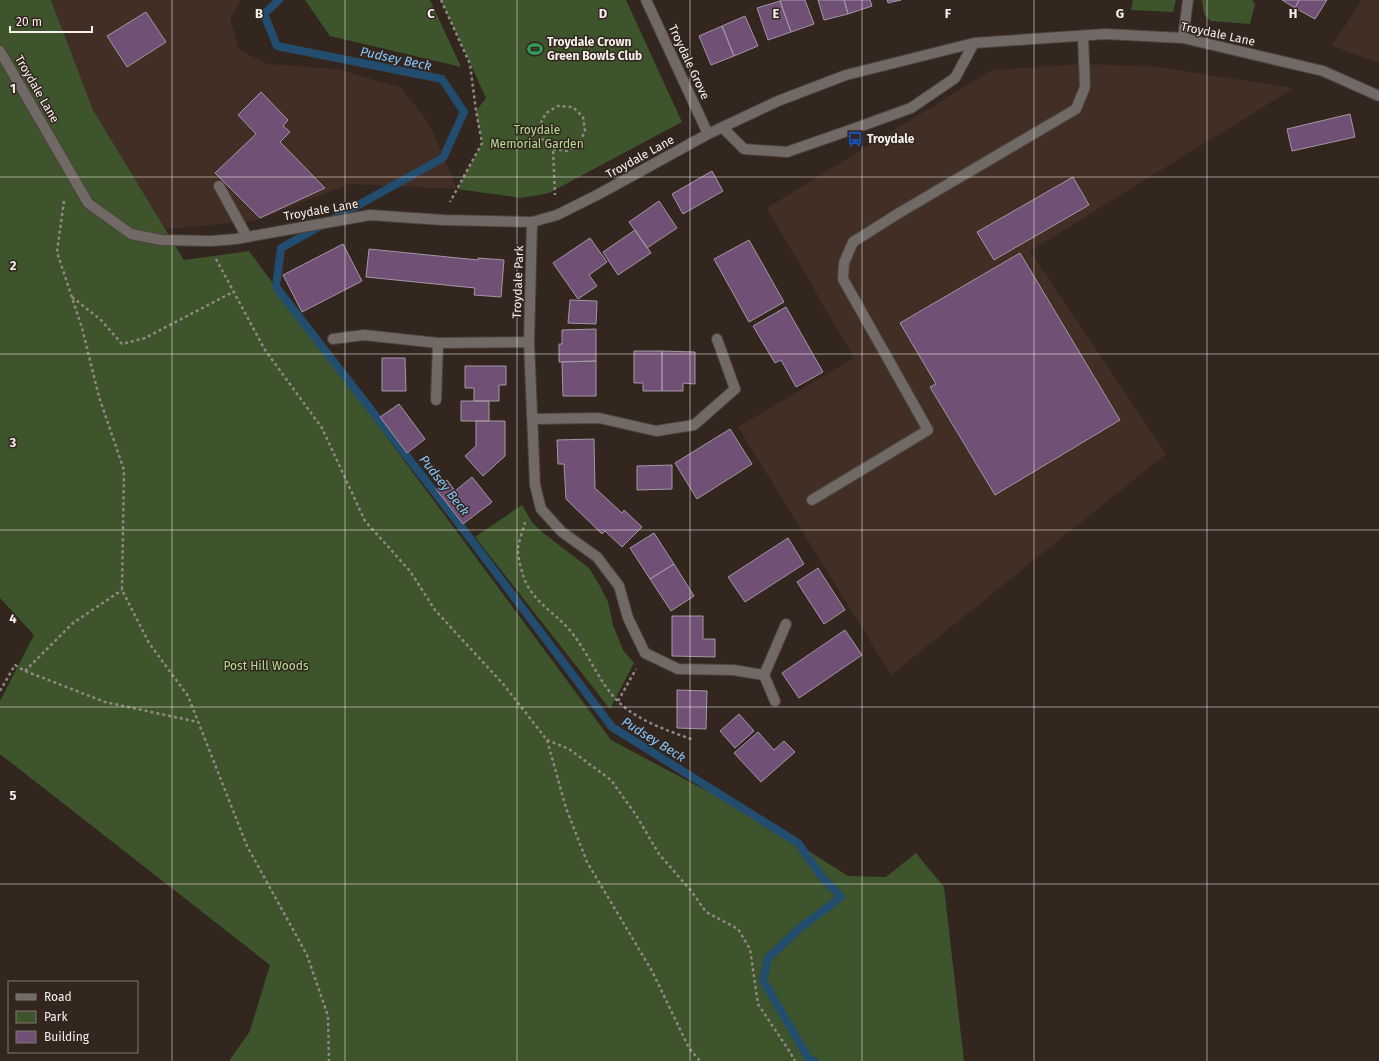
<svg xmlns="http://www.w3.org/2000/svg" width="1379" height="1061" viewBox="0 0 1379 1061" font-family="'Fira Sans',sans-serif">
  <rect width="100%" height="100%" fill="#32261f"/>
  <path fill="#412f25" d="M51,0H241L230,18L239,50L268,64L337,69L402,88L431,127L457,189L349,184L254,221L165,229L93,110Z
    M1362,0H1379V63L1332,46Z
    M1086,64L1157,67L1294,88L1030,251L1166,454L891,675L738,427L854,358L767,208L992,70Z"/>
  <path fill="#3d542c" d="M0,0H51L93,110L184,260L249,251L611,740L750,814L848,876L886,877L916,853L944,887L964,1061H229L250,1031L270,965L0,754V701L34,635L0,598Z
    M305,0H430L461,67L330,36Z
    M441,0H626L682,122L549,193L522,198L457,189L482,144L476,111L486,98Z
    M1133,0H1176L1173,12L1131,10Z
    M1202,0H1252L1255,4L1250,24L1211,21L1204,14Z
    M522,505L532,522L542,532L589,568L600,586L608,602L613,625L623,650L634,663L610,709L475,537Z"/>
  <g fill="none" stroke-linecap="round" stroke-linejoin="round">
    <path stroke="#234d6e" stroke-width="8" d="M279,0L264,14L277,46L442,79L464,112L443,158L281,248L276,287L457,521L612,727L798,843L822,877L841,897L800,928L768,958L763,980L809,1059L814,1061"/>
  </g>
  <path fill="#715076" stroke="#a297a4" d="M782,0H805L814,24L791,32L780,1Z
    M818,0H844L848,14L824,20Z
    M844,0H870L872,6L848,14Z
    M887,0H901L888,3Z
    M1282,0H1299L1295,8Z
    M1299,0H1327L1315,19L1295,8Z
    M780,1L791,32L768,40L757,8Z
    M146,12L166,42L127,67L107,36Z
    M745,16L758,46L734,56L722,26Z
    M722,26L734,56L711,65L699,36Z
    M261,92L288,120L283,126L290,132L280,142L325,188L260,218L215,173L256,134L238,115Z
    M1350,114L1355,137L1292,151L1287,129Z
    M712,171L723,191L683,214L672,194Z
    M1073,177L1089,205L994,260L977,232Z
    M659,201L677,228L647,248L629,222Z
    M635,230L651,253L618,275L603,252Z
    M590,238L607,262L589,275L597,286L578,299L553,263Z
    M749,240L784,302L749,322L714,259Z
    M343,244L362,281L302,312L283,275Z
    M369,249L478,260V258L504,260L501,297L474,295L475,288L366,277Z
    M1020,253L1120,420L995,495L930,387L936,384L900,323Z
    M570,300L597,301L596,324L568,323Z
    M786,307L823,372L796,387L781,360L775,363L753,326Z
    M596,329V361L559,362V344H562V330Z
    M634,351H662V391H643V383H634Z
    M662,351L695,352V384L683,383V391H662Z
    M382,358H405L406,391H382Z
    M596,361V396H563L562,362Z
    M465,366H506V385H499V401H474V388H465Z
    M461,401H489V421H461Z
    M399,404L425,439L407,453L380,417Z
    M476,421H505V456L483,476L465,456L476,446Z
    M730,429L752,464L697,499L675,463Z
    M594,439L595,488L622,513L624,510L642,527L622,547L605,531L602,534L566,499L564,464H558L557,440Z
    M672,465V489L637,490V466Z
    M472,477L492,502L463,524L436,489L447,480L455,491Z
    M654,533L674,564L650,579L630,548Z
    M788,538L804,564L745,602L728,577Z
    M674,564L694,596L671,611L650,579Z
    M818,568L845,610L824,624L797,582Z
    M672,616H703V639H715V657L672,656Z
    M845,630L862,655L799,698L782,673Z
    M677,690L707,691L706,729L677,728Z
    M739,714L754,731L735,748L720,731Z
    M758,732L774,750L784,741L795,752L761,782L734,753Z"/>
  <g fill="none" stroke-linecap="round" stroke-linejoin="round">
    <defs>
      <path id="service" d="M219,186L247,237
        M812,500L928,430L843,279L844,263L853,242L899,213L1076,109L1085,87L1083,36"/>
      <path id="minor" d="M646,0L708,134
        M1183,38L1188,0
        M0,51L88,203L131,234L161,240L211,241L236,239L370,215L443,220L532,222L557,215L599,194L708,134L778,101L846,75L974,43L1105,34L1183,38L1323,71L1379,96
        M723,128L744,149L787,152L853,129L911,108L955,78L974,43
        M532,222L529,342L535,485L541,509L562,532L597,557L619,586L628,618L645,653L678,669L733,670L764,675L786,624
        M333,339L364,335L438,343L529,342
        M436,400L438,343
        M532,419L599,418L656,431L694,425L735,389L717,339
        M764,675L775,701"/>
    </defs>
    <use href="#service" stroke="#4e423b" stroke-width="12"/>
    <use href="#minor" stroke="#4e423b" stroke-width="12"/>
    <path stroke="#928882" stroke-width="2.5" stroke-dasharray="3 3" stroke-linecap="butt" d="M441,0L470,64L476,111L482,143L450,202
      M553,149L567,151L579,144L585,131L583,117L573,107L558,106L546,113L540,125L542,139L553,149L555,195
      M64,201L57,252L82,328L99,397L124,470L122,590L149,643L188,696L247,846L307,955L328,1016L329,1061
      M216,259L265,350L322,428L365,521L410,571L435,610L504,685L547,740L566,808L587,862L652,971L689,1048L700,1061
      M72,297L101,320L122,344L145,338L233,292
      M525,522C523,531 518,542 518,551C518,558 521,568 523,575C530,598 549,609 565,625C588,648 598,685 623,706C642,722 671,732 694,740
      M25,671L73,623L122,590
      M0,691L15,665L25,671L105,702L198,722
      M618,701L636,669
      M547,740L569,749L611,780L636,815L659,854L692,892L706,912L738,929L750,949L758,1004L788,1049L795,1061"/>
    <use href="#service" stroke="#706966" stroke-width="10"/>
    <use href="#minor" stroke="#706966" stroke-width="10"/>
  </g>
  <path fill="none" stroke="#f7efea" stroke-width="1" stroke-opacity="0.55" d="M172,0V1061M345,0V1061M517,0V1061M690,0V1061M862,0V1061M1034,0V1061M1207,0V1061M0,177H1379M0,354H1379M0,530H1379M0,707H1379M0,884H1379"/>
  <defs>
    <symbol id="stadium-bare" viewBox="-9 -9 18 18"><path d="M0-5a6.5 5 0 1 0 0 10a6.5 5 0 1 0 0-10ZM-3.5-1.8h7v3.6h-7Z" fill="#2e9e5b" stroke="#32261f" stroke-width="2.5" paint-order="stroke"/></symbol>
    <symbol id="bus-bare" viewBox="-9 -9 18 18"><path d="M-5-6H5V4H4V6H2V4H-2V6H-4V4H-5ZM-3.5-4V0h7V-4ZM-3.5 1.2v1.5H-2V1.2ZM2 1.2v1.5H3.5V1.2Z" fill="#1a4fb4" stroke="#32261f" stroke-width="2.5" paint-order="stroke"/></symbol>
  </defs>
  <g fill-rule="evenodd">
    <use href="#stadium-bare" x="524" y="38" width="22" height="22"/>
    <use href="#bus-bare" x="844" y="128" width="22" height="22"/>
  </g>
  <g text-anchor="middle" stroke-width="3" stroke-linejoin="round" paint-order="stroke">
    <g font-size="12" fill="#f7efea" stroke="#32261f">
      <text transform="translate(1218 34) rotate(12)" y="4">Troydale Lane</text>
      <text transform="translate(689 62) rotate(65)" y="4">Troydale Grove</text>
      <text transform="translate(37 89) rotate(60)" y="4">Troydale Lane</text>
      <text transform="translate(640 157) rotate(-29)" y="4">Troydale Lane</text>
      <text transform="translate(321 210) rotate(-10)" y="4">Troydale Lane</text>
      <text transform="translate(518 282) rotate(-88)" y="4">Troydale Park</text>
    </g>
    <g font-size="12" font-weight="bold" fill="#f7efea" stroke="#32261f" text-anchor="start">
      <text x="547" y="46">Troydale Crown<tspan x="547" dy="14">Green Bowls Club</tspan></text>
      <text x="867" y="143">Troydale</text>
    </g>
    <g font-size="12" fill="#b5dd98" stroke="#32261f">
      <text x="537" y="134">Troydale<tspan x="537" dy="14">Memorial Garden</tspan></text>
      <text x="266" y="670">Post Hill Woods</text>
    </g>
    <g font-size="13" font-style="italic" fill="#85c7fd" stroke="#32261f">
      <text transform="translate(396 58) rotate(12)" y="5">Pudsey Beck</text>
      <text transform="translate(445 485) rotate(52)" y="5">Pudsey Beck</text>
      <text transform="translate(654 739) rotate(32)" y="5">Pudsey Beck</text>
    </g>
  </g>
  <g font-size="13" text-anchor="middle" font-weight="bold" fill="#f7efea" stroke="#32261f" stroke-width="3" stroke-linejoin="round" paint-order="stroke">
    <text x="259" y="18">B</text>
    <text x="431" y="18">C</text>
    <text x="603" y="18">D</text>
    <text x="776" y="18">E</text>
    <text x="948" y="18">F</text>
    <text x="1120" y="18">G</text>
    <text x="1293" y="18">H</text>
    <text x="13" y="93">1</text>
    <text x="13" y="270">2</text>
    <text x="13" y="447">3</text>
    <text x="13" y="623">4</text>
    <text x="13" y="800">5</text>
  </g>
  <rect x="8" y="981" width="130" height="72" fill="#32261f" stroke="#817670"/>
  <rect x="16" y="994" width="20" height="6" fill="#706966" stroke="#817670"/>
  <text x="44" y="1001" font-size="12" fill="#f7efea">Road</text>
  <rect x="16" y="1011" width="20" height="12" fill="#3d542c" stroke="#817670"/>
  <text x="44" y="1021" font-size="12" fill="#f7efea">Park</text>
  <rect x="16" y="1031" width="20" height="12" fill="#715076" stroke="#817670"/>
  <text x="44" y="1041" font-size="12" fill="#f7efea">Building</text>
  <path d="M10 26v6h82v-6" fill="none" stroke="#f7efea" stroke-width="2"/>
  <text x="16" y="26" font-size="12" fill="#f7efea" stroke="#32261f" stroke-width="3" paint-order="stroke">20 m</text>
</svg>
